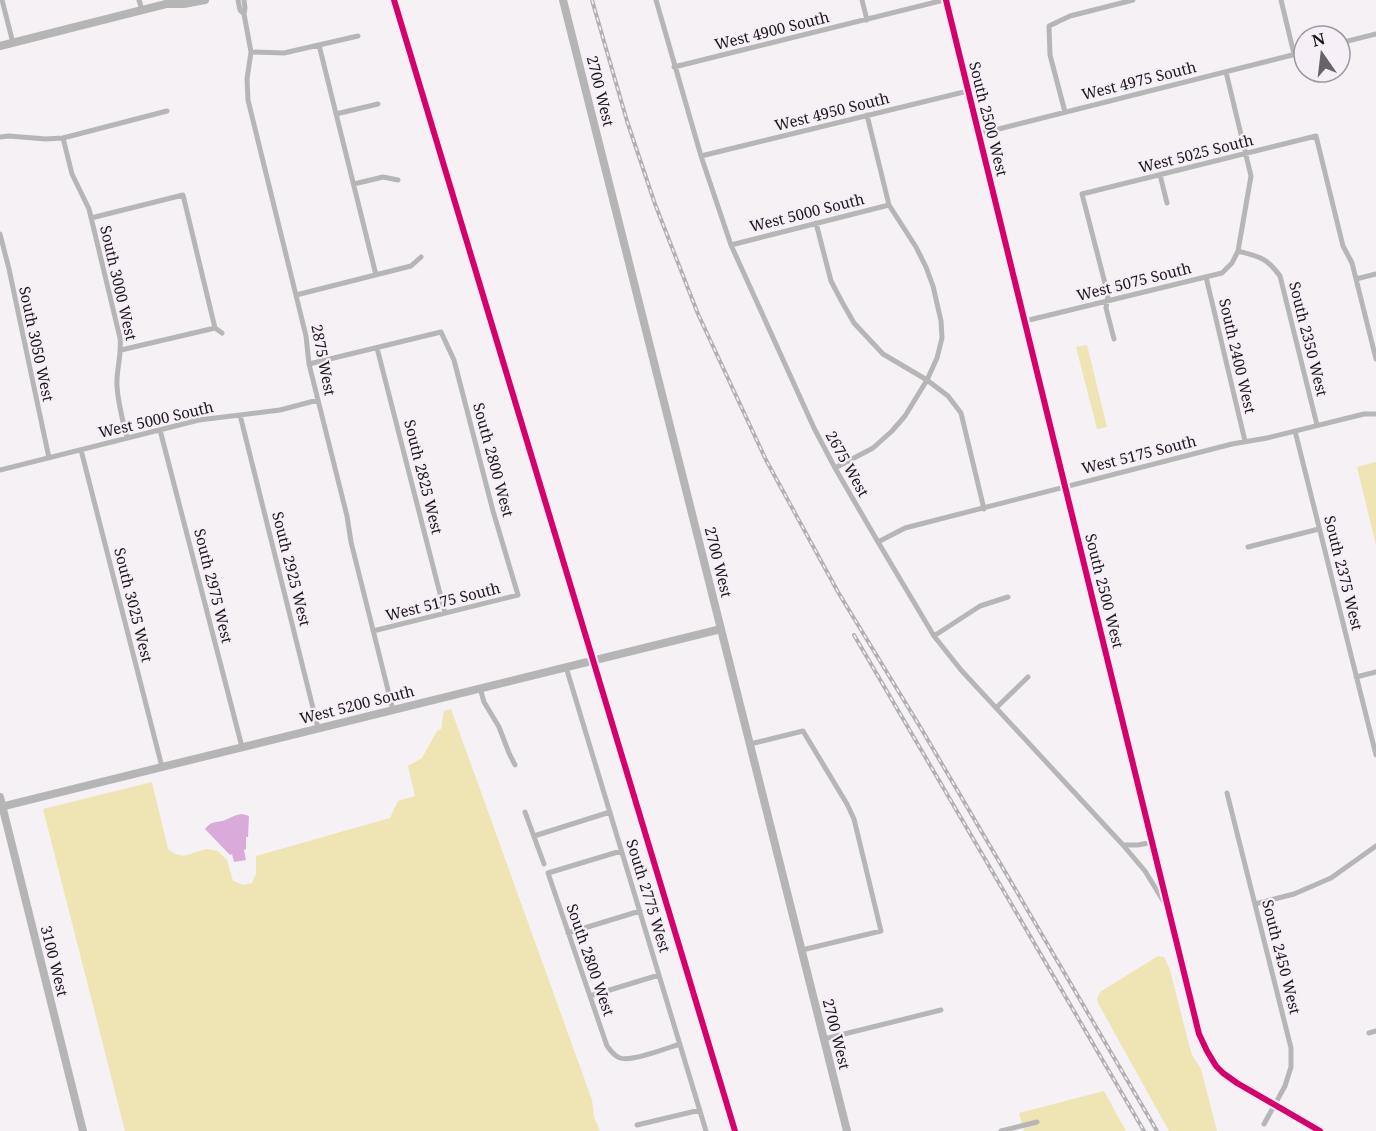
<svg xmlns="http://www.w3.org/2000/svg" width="1376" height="1131" viewBox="0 0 1376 1131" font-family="'Noto Serif',serif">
  <rect width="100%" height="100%" fill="#f5f1f5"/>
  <path fill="#eee4b4" d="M1087,345L1107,427L1097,429L1076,347Z
    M1376,462V545L1357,467Z
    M451,709L592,1100L594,1117L600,1131H125L43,809L152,782L168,849L175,854L184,856L206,849L218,851L227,860L233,881L243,885L252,883L256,874V856L390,818L398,801L415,796L408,766L422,758L437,731L441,729L444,711Z
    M1158,956L1164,957L1170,970L1189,1045L1192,1055L1201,1069L1217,1131H1169L1098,1003L1097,998L1100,992Z
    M1104,1091L1126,1131H1024L1019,1113Z"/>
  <path fill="#daabda" d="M242,814L249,816L248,837H246V849L244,850L246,860L234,862L232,854L230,855L205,829C211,821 214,823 222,821C229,819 233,815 242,814Z"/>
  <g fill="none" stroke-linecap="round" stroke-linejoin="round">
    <path stroke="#b7b6b6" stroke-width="5" d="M2,0L13,43
      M139,0L142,10
      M238,0L240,10L244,14L251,52L247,79L248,100L306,336L309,364L347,516L351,542L393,710
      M244,0L245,8L244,14
      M656,0L701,156L731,245L814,428L835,468L878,542L934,636L961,670L1123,845H1138L1153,842
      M862,0L867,20
      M946,0L1199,1034L1207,1051L1216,1066L1223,1073L1237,1083L1320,1131
      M1281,0L1294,54
      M1340,43L1376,34
      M319,45L376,275
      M251,52L284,53L358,36
      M674,67L944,0
      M1065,112L1050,55L1049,26L1070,16L1133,0
      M336,114L378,104
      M979,134L1304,52
      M0,137L9,136L46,139L63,138L167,111
      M63,138L72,174L89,209L120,338C122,355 116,370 117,386C118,404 123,421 127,438
      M701,156L968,91
      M1160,175L1167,203
      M354,184L383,177L398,180
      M183,195L215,328
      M91,218L183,195
      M816,223L831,281L842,302L854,323L883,354L927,380L948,396L961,413L984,509
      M0,234L9,269L49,458
      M731,245L889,205
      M1238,251C1260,257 1266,257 1280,276L1317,425
      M1206,277L1245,441
      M1356,279L1376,274
      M296,295L411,266L421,257
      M1025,321L1222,273L1232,263L1238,251L1251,176L1226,72
      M215,328L222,333
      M1114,339L1106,308L1108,295L1082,194L1316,136L1343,246L1352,263L1376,359
      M377,348L445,613
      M121,350L215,328
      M309,364L441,332L454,360L493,511L518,595L373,631
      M240,415L318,728
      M160,430L242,747
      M1295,431L1376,755
      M81,450L162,767
      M835,468L873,448L892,431L905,416L927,380L937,358L942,338L941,321L933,286L926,267L916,247L889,205L867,115
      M0,470L199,420L280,410L318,400
      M878,542L905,528L1232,444L1267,438L1364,414H1376
      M1248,547L1319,529
      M934,636L980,606L1008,597
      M566,667L706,1131
      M1356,677L1376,672
      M480,688L484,702L499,727L509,753L515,765
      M996,708L1028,677
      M750,744L803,731L847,804L854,819L881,931L802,950
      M1227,793L1291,1048V1067L1285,1086L1264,1124
      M525,812L544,864
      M534,836L610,812
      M1123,845L1145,871L1167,907
      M621,851L548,873L607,1046C611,1051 614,1056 620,1058C632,1062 667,1048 680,1044
      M1255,904L1294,894L1331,878L1376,846
      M568,933L640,911
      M590,996L659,975
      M1369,1033L1376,1031
      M824,1039L941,1010
      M637,1125L700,1110
      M1001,1131L1037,1122"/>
    <path stroke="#b6b5b5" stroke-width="8" d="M563,0L847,1131
      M168,4H184L205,0
      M0,46L166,4L174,0
      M0,797L83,1131
      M0,807L721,629"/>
    <defs>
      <path id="rail" d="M592,0L627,121L655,204L698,314L766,460L838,592L922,730L1157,1131
        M854,635L1144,1131"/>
    </defs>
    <use href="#rail" stroke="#b2b0b1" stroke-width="4"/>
    <use href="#rail" stroke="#f7eff7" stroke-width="1.5" stroke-dasharray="4.5" stroke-linecap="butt"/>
    <defs>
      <path id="cycleway" d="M394,0L735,1131
        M946,0L1199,1034L1207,1051L1216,1066L1223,1073L1237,1083L1320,1131"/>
    </defs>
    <use href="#cycleway" stroke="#f7eff7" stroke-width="10"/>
    <use href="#cycleway" stroke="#d6006c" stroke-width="6"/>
  </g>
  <g text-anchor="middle" stroke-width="4.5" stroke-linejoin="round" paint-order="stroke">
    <g font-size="15" fill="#1a171a" stroke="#f7eff7">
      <text transform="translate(772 31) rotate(-14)" y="5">West 4900 South</text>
      <text transform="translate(1139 81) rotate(-14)" y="5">West 4975 South</text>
      <text transform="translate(600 91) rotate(76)" y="5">2700 West</text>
      <text transform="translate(832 112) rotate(-14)" y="5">West 4950 South</text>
      <text transform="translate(988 119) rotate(76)" y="5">South 2500 West</text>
      <text transform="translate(1196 154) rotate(-14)" y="5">West 5025 South</text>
      <text transform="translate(807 213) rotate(-14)" y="5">West 5000 South</text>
      <text transform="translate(1134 282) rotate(-14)" y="5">West 5075 South</text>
      <text transform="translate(118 283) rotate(77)" y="5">South 3000 West</text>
      <text transform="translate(1308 339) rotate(76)" y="5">South 2350 West</text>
      <text transform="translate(36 344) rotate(78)" y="5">South 3050 West</text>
      <text transform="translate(1237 356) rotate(77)" y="5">South 2400 West</text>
      <text transform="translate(323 360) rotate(79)" y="5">2875 West</text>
      <text transform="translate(156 420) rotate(-13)" y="5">West 5000 South</text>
      <text transform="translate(1139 455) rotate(-14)" y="5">West 5175 South</text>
      <text transform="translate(493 460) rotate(75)" y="5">South 2800 West</text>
      <text transform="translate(847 464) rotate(61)" y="5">2675 West</text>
      <text transform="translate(423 477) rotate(76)" y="5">South 2825 West</text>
      <text transform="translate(718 562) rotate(76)" y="5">2700 West</text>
      <text transform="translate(291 569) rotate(76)" y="5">South 2925 West</text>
      <text transform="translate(1343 573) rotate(76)" y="5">South 2375 West</text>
      <text transform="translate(213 586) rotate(76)" y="5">South 2975 West</text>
      <text transform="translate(1104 591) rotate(76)" y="5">South 2500 West</text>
      <text transform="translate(443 602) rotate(-14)" y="5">West 5175 South</text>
      <text transform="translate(133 605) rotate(76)" y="5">South 3025 West</text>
      <text transform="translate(357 705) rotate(-14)" y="5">West 5200 South</text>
      <text transform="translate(648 896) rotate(73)" y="5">South 2775 West</text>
      <text transform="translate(1281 957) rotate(76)" y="5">South 2450 West</text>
      <text transform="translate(590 960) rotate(71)" y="5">South 2800 West</text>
      <text transform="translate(54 961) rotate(76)" y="5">3100 West</text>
      <text transform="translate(836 1034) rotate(76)" y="5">2700 West</text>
    </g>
  </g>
  <g transform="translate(1322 54) rotate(346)"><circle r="28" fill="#f7eff7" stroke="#9f999f" stroke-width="1.5"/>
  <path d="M0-4.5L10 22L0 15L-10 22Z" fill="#676367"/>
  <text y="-9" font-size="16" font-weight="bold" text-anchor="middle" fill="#1a171a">N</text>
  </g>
</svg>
